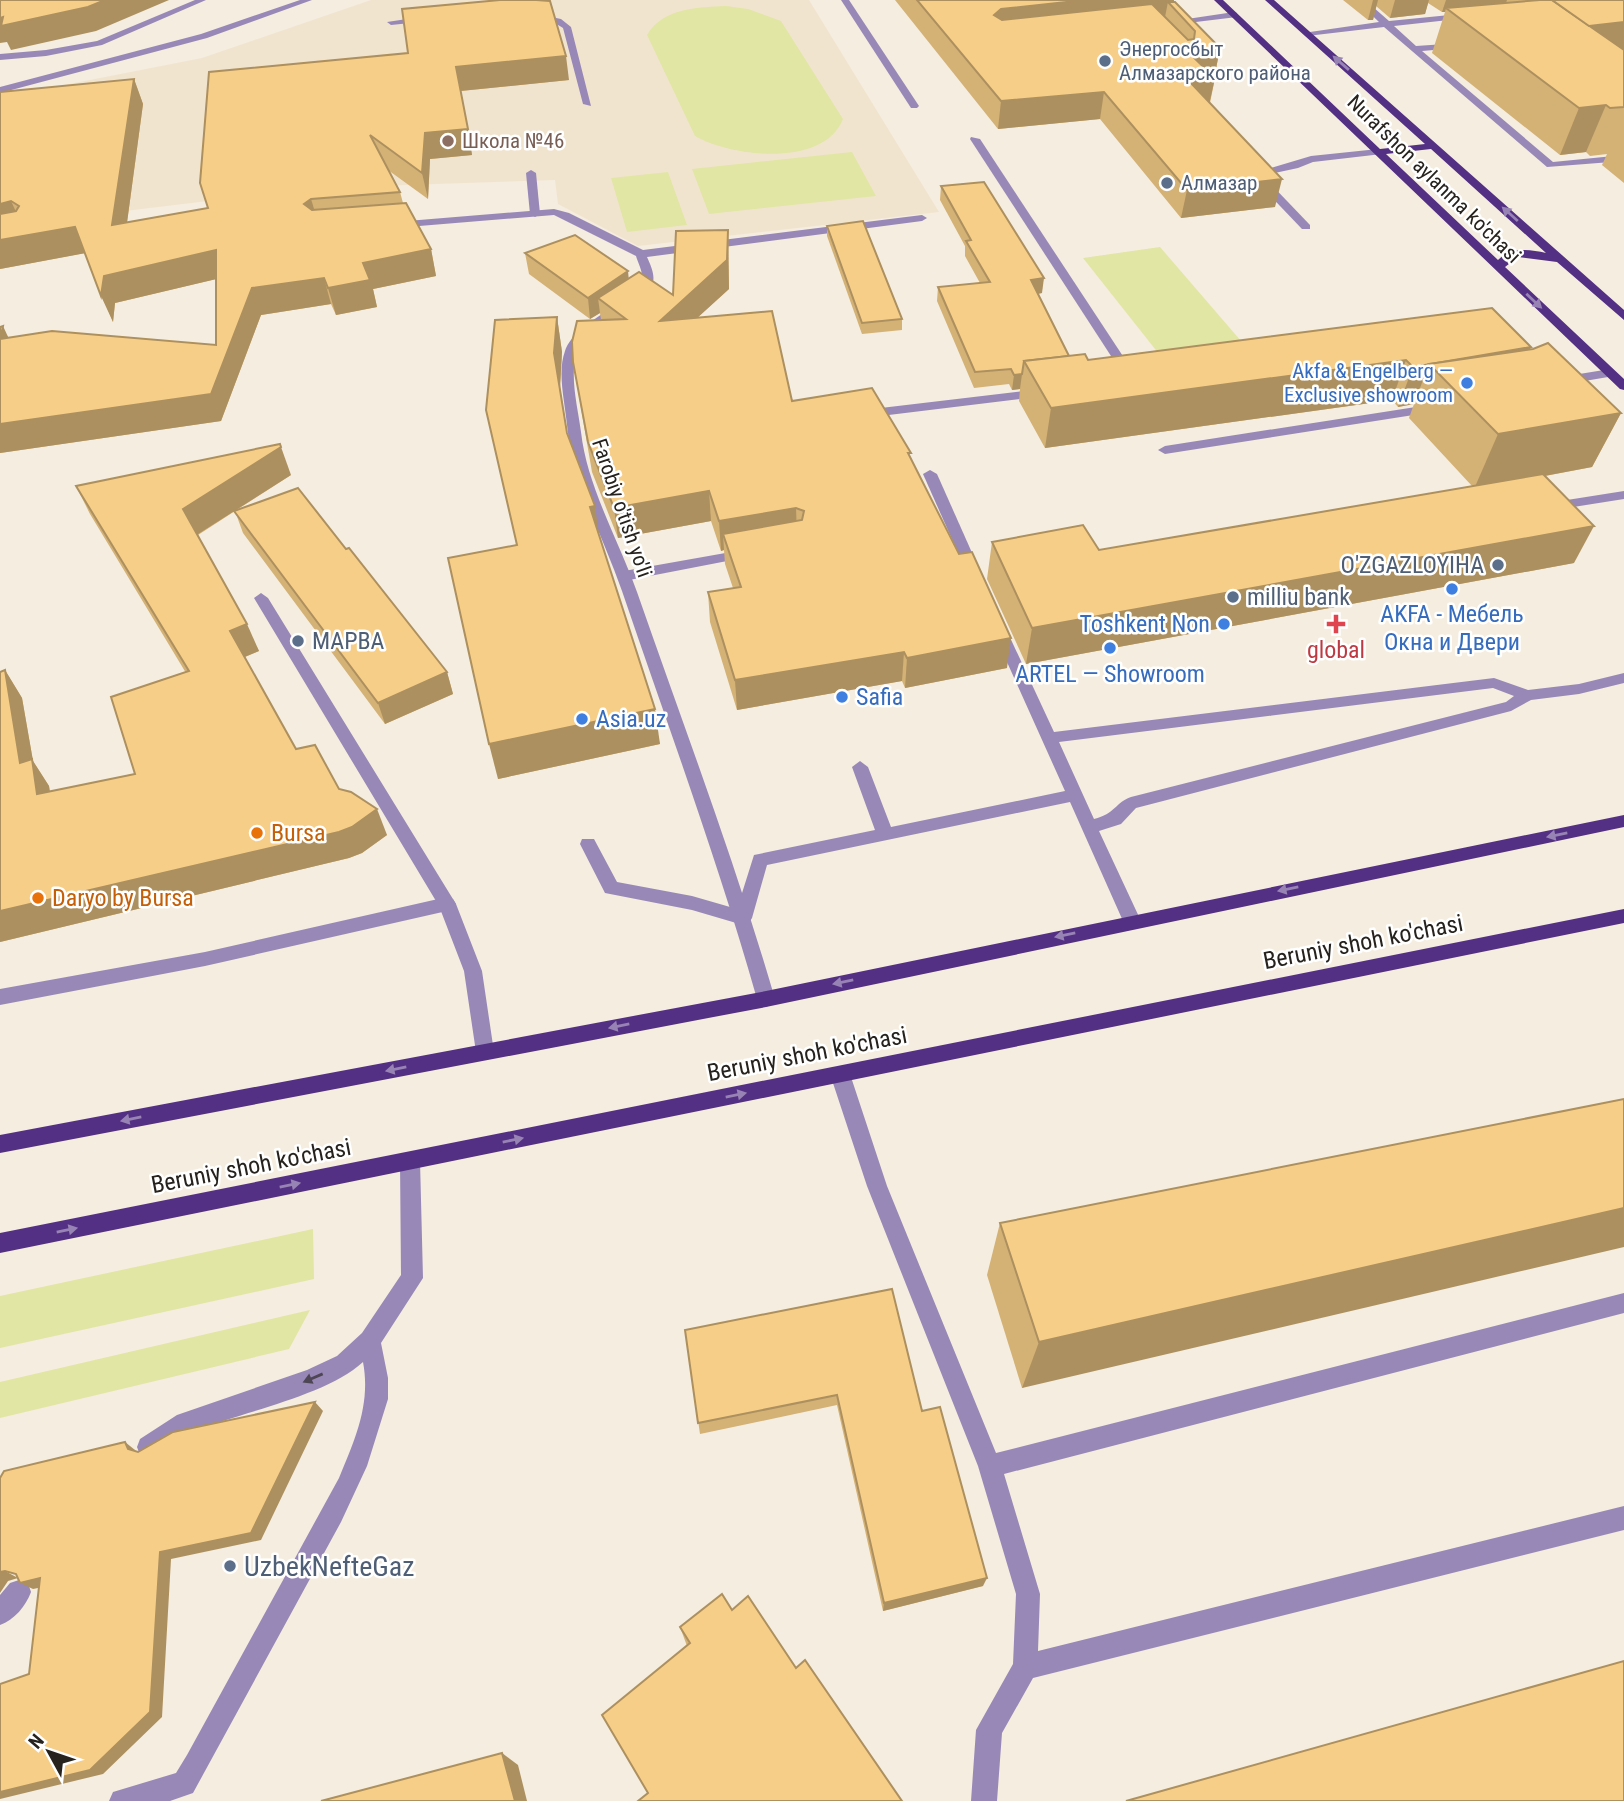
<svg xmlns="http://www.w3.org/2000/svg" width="1624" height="1801" font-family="'Roboto Condensed',sans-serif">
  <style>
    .built { fill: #f1e4cf }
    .green { fill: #e1e6a4 }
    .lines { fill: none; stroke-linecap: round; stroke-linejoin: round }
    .service { fill: #9888b7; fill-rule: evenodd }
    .minor { fill: #9888b7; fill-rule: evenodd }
    .primary { fill: #543084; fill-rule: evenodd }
    .wall { fill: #d4b175 }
    .shaded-wall { fill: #ad905f }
    .building { fill: #f7ce88; stroke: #ad905f; stroke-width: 2 }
    .oneway { fill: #9883b5 }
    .oneway2 { fill: #4e4654 }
    .service-dot { fill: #5c6f8a; stroke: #fff; stroke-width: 2.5 }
    .education-dot { fill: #8d6e63; stroke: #fff; stroke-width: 2.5 }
    .shop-dot { fill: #3f7fe0; stroke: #fff; stroke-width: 2.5 }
    .health-dot { fill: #e0444e; stroke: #fff; stroke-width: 2.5 }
    .food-dot { fill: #e8710a; stroke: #fff; stroke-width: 2.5 }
    .labels { text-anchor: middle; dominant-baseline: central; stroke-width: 5; stroke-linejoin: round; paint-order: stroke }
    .far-service-label { font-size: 21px; fill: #4e5e75; stroke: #fff; text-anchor: start }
    .far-education-label { font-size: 21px; fill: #785e54; stroke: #fff; text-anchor: start }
    .far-street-label { font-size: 21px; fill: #26231e; stroke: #fff }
    .far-shop-label { font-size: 21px; fill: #366cbe; stroke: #fff; text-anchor: end }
    .service-label { font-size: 24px; fill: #4e5e75; stroke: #fff; text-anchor: start }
    .shop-label { font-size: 24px; fill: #366cbe; stroke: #fff }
    .health-label { font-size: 24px; fill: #be3a42; stroke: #fff }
    .food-label { font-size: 24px; fill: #c56008; stroke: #fff; text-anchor: start }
    .street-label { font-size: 24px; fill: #26231e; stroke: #fff }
    .near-service-label { font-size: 28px; fill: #4e5e75; stroke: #fff; text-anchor: start }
  </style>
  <rect width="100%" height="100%" fill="#f5eddf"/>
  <path class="built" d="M371,0H809L939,212L638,246L558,204L555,180L317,188L0,226V103L49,88L202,58Z"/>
  <g class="green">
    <path d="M726,6L748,9L781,21L843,119C824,168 731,157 695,136L647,35C662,8 699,7 726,6Z"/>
    <path d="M852,152L876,196L709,214L692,169Z"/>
    <path d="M668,172L687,225L627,232L611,178Z"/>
    <path d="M1160,247L1241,341L1159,354L1083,258Z"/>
    <path d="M313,1229L314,1279L0,1348V1296Z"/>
    <path d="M310,1310L289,1349L0,1418V1382Z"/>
  </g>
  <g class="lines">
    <g class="service">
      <path d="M195,0H206L102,45L46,56L0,60V54L46,50L97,41Z"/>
      <path d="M841,0H849L919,106L917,108H911Z"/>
      <path d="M1356,0H1365L1389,21L1470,13V17L1467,18L1394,26L1416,46L1460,43V47L1457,48L1422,51L1553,162L1624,155V161L1547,167L1384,27L1307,36L1303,33L1379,22Z"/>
      <path d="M1234,12L1237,13V17L1171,25L1167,22Z"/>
      <path d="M532,13L561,19L571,27L591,106L583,104L563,28L555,23L529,18L528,16Z"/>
      <path d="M427,16L430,17V21L391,25L387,22Z"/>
      <path d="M971,137L980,139L1136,376L1134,379L1130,380L1124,376L970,139Z"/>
      <path d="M1378,149L1383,152L1382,154L1313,162L1298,168L1256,177L1251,174L1311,156Z"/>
      <path d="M531,170L536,173L540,214L535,217L530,214L526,173Z"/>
      <path d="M1257,178H1265L1310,225V229H1302L1257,182Z"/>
      <path d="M1610,369L1616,373L1614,376L1561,385L1555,381L1561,377Z"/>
      <path d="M1041,389L1047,393L1045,396L864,418L858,414L864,410Z"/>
      <path d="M1435,404L1439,405V411L1165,454L1158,450L1165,446Z"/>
      <path d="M930,470L937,474L981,573L979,576L974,578L967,573L923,474Z"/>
      <path d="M1624,491V499L1548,511L1541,507L1548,503Z"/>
      <path d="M748,549L755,553L753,556L624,581L617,576L624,571Z"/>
      <path d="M1000,626L1007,631L1054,732L1494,678L1528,690L1579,684L1624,673V683L1579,694L1531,700L1511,711L1136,808L1121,824L1099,831L1141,921L1138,926H1126L1123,921L1070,802L767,865L752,918L749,923L743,925L692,910L605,893L580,844L582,839H594L617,882L692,896L737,909L754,855L875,830L852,767L860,761L868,767L891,827L1065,791L993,631ZM1493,688L1514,696L1506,702L1131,797C1116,802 1115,814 1094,819L1059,742Z"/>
      <path d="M447,897L453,899L456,904L453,909L447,911L205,966L0,1005V989L205,952Z"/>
      <path d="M840,1066L847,1068L850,1074L887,1186L996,1453L1624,1293V1313L1004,1474L1040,1594L1038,1651L1624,1506V1530L1033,1678L1002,1733L997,1801H971L976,1730L1013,1664L1016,1594L978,1466L867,1186L830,1074L833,1068Z"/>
      <path d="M410,1152L417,1155L420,1161L423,1278L381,1343L388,1378V1399L367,1466L341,1522L193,1793L170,1801H109L113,1792L176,1773L187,1755L339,1478C355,1440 371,1404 363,1362C326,1396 242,1412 194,1431C178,1438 165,1452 148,1458L140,1455L137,1447L140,1439L177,1415L307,1370L337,1356L362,1333L401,1275L400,1161L403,1155Z"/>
      <path d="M19,1580L28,1583L31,1592C26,1606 14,1620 0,1625V1595L10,1583Z"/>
    </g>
    <g class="minor">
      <path d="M300,0H312L207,38L0,93V87L201,34Z"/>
      <path d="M554,209L569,213L643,250L922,215L927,218L922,221L647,257C650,264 655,274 653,282C648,306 587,320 577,352C569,376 578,408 581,432C587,486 618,539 637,592C684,727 735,861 775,999L773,1004L766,1007L759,1004L757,999C718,861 668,726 622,591C603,536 573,483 567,425C565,402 557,373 565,351C576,320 638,300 642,281C644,274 638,263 636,256L554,215L395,228L390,225L395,222Z"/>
      <path d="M261,593L268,598L456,904L482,971L494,1052L492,1058L485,1060L478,1058L476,1052L464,971L439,906L254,598Z"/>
    </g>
    <g class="primary">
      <path d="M1214,0H1223L1380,149L1425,144L1265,0H1274L1624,310V320L1557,262L1518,257L1505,267L1624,379V390L1620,389ZM1431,149L1546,253C1529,249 1511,247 1498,260L1386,154Z"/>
      <path d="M1624,815V827L766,1007L0,1153V1135L766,991Z"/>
      <path d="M1624,909V923L0,1253V1233Z"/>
    </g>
  </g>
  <g class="wall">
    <path d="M895,0H1174V2L1220,48L1215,74H1212L1215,78L1210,103L1275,207L1181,218L1100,119L998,129Z"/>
    <path d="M1343,0H1624V183L1602,165L1607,154L1590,156L1586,152L1560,155L1432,53L1445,12H1442L1428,3L1425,14L1390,18L1376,6L1373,20H1368Z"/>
    <path d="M209,72L569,80L461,91L472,155L430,159L428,199L388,170L400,192L403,203L431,249L436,276L373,289L377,307L336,315L331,304L261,315L221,421L0,453V327L9,338L216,345V279L115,303L113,322L85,253L0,269V92L134,79L143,104L127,223L208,209Z"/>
    <path d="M941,186L1042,293L1038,294L1069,356L1088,360L1530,349L1621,413L1592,467L1545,476L1574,563L1026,664L987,579L992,542L1099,550L1472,486L1409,418L1414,404L1398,407L1392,400L1045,448L1019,401L1020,389L1012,390L1009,384L974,388L937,301L938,287L980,283L965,256V246L940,200Z"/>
    <path d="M827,226L902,319V330L862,334L827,236Z"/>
    <path d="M728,230L729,289L698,317L792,401L910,459L1007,668L905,688L902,681L737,710L710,622L708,592L733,588L725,564L724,550L721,551L711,521L618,538L592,472L573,362L601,320L600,313L590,319L529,274L525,253L628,279L673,295Z"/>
    <path d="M557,317L562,352L560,387L567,433L599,536L660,744L498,779L517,545L486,410Z"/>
    <path d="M291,475L235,511L346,549L447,672L453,694L385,724L243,533L235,511L198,535L259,651L245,657L296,749L339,789L387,835L362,853L349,858L0,942L5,670L22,698L33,761L49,786L50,792L135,774L186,673L90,514L76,486Z"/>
    <path d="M1624,1099L1022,1388L987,1275L1000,1223Z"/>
    <path d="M685,1330L922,1411L983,1586L883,1611L837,1405L700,1434Z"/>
    <path d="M732,1610L796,1668L648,1793L687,1646L680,1627Z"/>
  </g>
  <g class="shaded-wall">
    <path d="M105,0H169L96,31L11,50L7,42L0,43V18Z"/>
    <path d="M1085,0H1174L1173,7L1168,2L1165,17L999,34L994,15L1001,9Z"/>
    <path d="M1373,0H1378L1373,20H1368Z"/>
    <path d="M1395,0H1429L1425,14L1390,18Z"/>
    <path d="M1446,0H1507L1505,6L1446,8L1445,12H1442Z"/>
    <path d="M1624,22V51L1587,26Z"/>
    <path d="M1220,48L1215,74L1182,78L1187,51Z"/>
    <path d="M566,56L569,80L460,91L456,67Z"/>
    <path d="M1215,78L1209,105L1189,81Z"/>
    <path d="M134,79L143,104L123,252L112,225Z"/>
    <path d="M1104,92L1100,119L998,129L1001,101Z"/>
    <path d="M1606,105L1586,152L1560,155L1579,108Z"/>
    <path d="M468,129L472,155L430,159L428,199L422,173L425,133Z"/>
    <path d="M1282,179L1275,207L1181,218L1187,190Z"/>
    <path d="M311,199L319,225L304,204Z"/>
    <path d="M11,201L23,227L0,233V204Z"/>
    <path d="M75,227L86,253L0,269V240Z"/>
    <path d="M728,230L729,289L662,350L660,321Z"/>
    <path d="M431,249L436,276L373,289L377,307L336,315L328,288L363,263Z"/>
    <path d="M216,250L225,277L115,303L113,322L101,296L104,276Z"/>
    <path d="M628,271L630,292L598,298L600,313L590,319L588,298Z"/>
    <path d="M324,278L331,304L261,315L221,421L0,453V424L211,394L252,288Z"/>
    <path d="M1044,278L1042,293L1029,295L1031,280Z"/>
    <path d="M557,317L562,352L560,388L554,353Z"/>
    <path d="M3,326L16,354L0,340Z"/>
    <path d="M1531,347L1514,387L1429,364Z"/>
    <path d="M1406,360L1392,400L1045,448L1051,408Z"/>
    <path d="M1429,364L1414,404L1398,407L1413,367Z"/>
    <path d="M1022,374L1020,389L1012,390L1014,375Z"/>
    <path d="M1621,413L1592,467L1474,489L1498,434Z"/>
    <path d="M281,447L291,475L195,536L183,509Z"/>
    <path d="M709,491L711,521L618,538L614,508Z"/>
    <path d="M595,506L600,542L590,507Z"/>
    <path d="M796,508L797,537L723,534L724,550L721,551L719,521Z"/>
    <path d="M1594,526L1574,563L1026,664L1032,628Z"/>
    <path d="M247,624L259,651L242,658L230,631Z"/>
    <path d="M1011,638L1007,668L905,688L907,658Z"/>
    <path d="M904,652L902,681L737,710L735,680Z"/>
    <path d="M5,670L22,698L33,761L49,786L54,821L37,794L20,763Z"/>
    <path d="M447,672L453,694L385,724L378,703Z"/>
    <path d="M655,709L660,744L498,779L489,744Z"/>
    <path d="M377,809L387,835L362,853L349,858L0,942V911Z"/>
    <path d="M1624,1208V1247L1022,1388L1039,1342Z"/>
    <path d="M315,1402L323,1411L261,1540L171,1559L162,1717L103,1774L0,1799V1792L160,1552Z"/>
    <path d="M125,1442L135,1450L139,1457L128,1449Z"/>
    <path d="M5,1571L18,1578L8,1581L0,1593V1572Z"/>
    <path d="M40,1578L53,1585L33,1589L20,1583Z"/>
    <path d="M987,1578L983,1586L883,1611L884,1603Z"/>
    <path d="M502,1753L518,1765L527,1801H515Z"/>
  </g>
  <g class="building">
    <path d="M0,0H105L88,7L1,26L3,17L0,18Z"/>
    <path d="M500,0H536L550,1L566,56L456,67L468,129L425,133L422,173L370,135L400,192L311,199L304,204L312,210L406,203L431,249L363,263L370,280L328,288L324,278L252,288L211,394L0,424V339L52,331L216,345V250L104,276L101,296L75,227L0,240V214L16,211L19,206L11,201L0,204V92L134,79L112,225L208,208L200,183L209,72L408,53L402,9Z"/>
    <path d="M917,0H1085L1001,9L994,15L1002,20L1152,4L1188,40L1194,39L1195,31L1168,2H1175L1220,48L1187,51L1215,78L1189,81L1282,179L1187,190L1104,92L1001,101Z"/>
    <path d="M1540,0H1552L1624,50V107L1610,108L1606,105L1579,108L1446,8Z"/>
    <path d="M1552,0H1624V22L1589,26Z"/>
    <path d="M984,182L1044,278L1031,280L1069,356L1024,361L1022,374L1014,375L1011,369L975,372L938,287L990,282L966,241L971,240L941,186Z"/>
    <path d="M863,221L902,319L862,323L827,226Z"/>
    <path d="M728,230L727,260L660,321L772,311L792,401L872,388L911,453H908L959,554L972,552L1011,638L907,658L904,652L735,680L708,592L741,587L723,534L802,520L804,511L796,508L719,521L709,491L614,508L588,442L573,362L572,342L577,321L626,319L598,298L639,272L673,295L676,231Z"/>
    <path d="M575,235L628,271L588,298L525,253Z"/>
    <path d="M1492,308L1531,347L1413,367L1406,360L1051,408L1024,361L1085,354L1088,360Z"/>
    <path d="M557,317L554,353L567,433L595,506L590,507L655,709L489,744L448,558L517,545L486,410L495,320Z"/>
    <path d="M3,326L0,339V327Z"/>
    <path d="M1548,343L1621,413L1498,434L1429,364L1533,349Z"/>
    <path d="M280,444L281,447L183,509L247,624L230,631L296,749L315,745L339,789L351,792L377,809L352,827L339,832L0,911V672L5,670L20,763L32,759L37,794L135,774L111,697L189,671L76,486Z"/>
    <path d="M1543,474L1594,526L1032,628L992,542L1083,525L1099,550Z"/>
    <path d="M298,488L346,549L349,548L447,672L378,703L234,511Z"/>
    <path d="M1624,1099V1208L1039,1342L1000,1223Z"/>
    <path d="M892,1289L922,1411L940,1407L987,1578L884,1603L837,1395L698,1423L685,1330Z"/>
    <path d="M315,1402L251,1533L160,1552L150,1712L90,1770L0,1792V1684L29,1674L40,1578L20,1583L16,1574L5,1571L0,1572V1478L4,1471L125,1442L128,1449L138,1452L173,1432Z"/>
    <path d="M722,1594L732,1610L748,1596L796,1668L805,1660L902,1801H638L648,1793L602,1715L690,1643L680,1627Z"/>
    <path d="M1624,1661V1801H1126Z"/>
    <path d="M502,1753L515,1801H321Z"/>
  </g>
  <defs><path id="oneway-solid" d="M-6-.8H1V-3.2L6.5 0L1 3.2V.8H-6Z" transform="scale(1.75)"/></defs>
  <g class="oneway">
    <use href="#oneway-solid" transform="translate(1341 63) rotate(-139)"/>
    <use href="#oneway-solid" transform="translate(1510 214) rotate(-138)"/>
    <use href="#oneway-solid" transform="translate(1534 301) rotate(43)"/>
    <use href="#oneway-solid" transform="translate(1557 835) rotate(169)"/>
    <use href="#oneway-solid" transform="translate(1288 889) rotate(169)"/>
    <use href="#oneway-solid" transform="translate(1065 935) rotate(168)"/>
    <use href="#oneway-solid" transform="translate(843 982) rotate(168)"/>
    <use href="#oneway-solid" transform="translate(619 1026) rotate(169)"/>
    <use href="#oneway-solid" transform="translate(396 1069) rotate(169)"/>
    <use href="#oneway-solid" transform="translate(736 1095) rotate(-11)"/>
    <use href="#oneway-solid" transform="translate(131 1119) rotate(169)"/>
    <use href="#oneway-solid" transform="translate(513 1140) rotate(-11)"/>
    <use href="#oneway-solid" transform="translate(290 1185) rotate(-11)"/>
    <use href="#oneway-solid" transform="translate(67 1230) rotate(-11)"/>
  </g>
  <use class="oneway2" href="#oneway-solid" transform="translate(313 1378) rotate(157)"/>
  <g class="service-dot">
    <circle cx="1105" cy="61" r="7"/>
    <circle cx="1167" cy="183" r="7"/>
    <circle cx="1498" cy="565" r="7"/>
    <circle cx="1233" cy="597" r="7"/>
    <circle cx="298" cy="641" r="7"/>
    <circle cx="230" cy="1566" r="7"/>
  </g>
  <circle class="education-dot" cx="448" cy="141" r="7"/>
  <g class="shop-dot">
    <circle cx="1467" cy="383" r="7"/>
    <circle cx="1452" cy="589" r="7"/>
    <circle cx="1224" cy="624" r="7"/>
    <circle cx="1110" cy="648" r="7"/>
    <circle cx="842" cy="697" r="7"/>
    <circle cx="582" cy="719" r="7"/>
  </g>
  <path class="health-dot" d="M1332.5 613.5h7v7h7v7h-7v7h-7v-7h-7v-7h7z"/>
  <g class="food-dot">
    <circle cx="257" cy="833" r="7"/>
    <circle cx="38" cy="898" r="7"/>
  </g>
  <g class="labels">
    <g class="far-service-label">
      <text x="1119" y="49">Энергосбыт<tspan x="1119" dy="24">Алмазарского района</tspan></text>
      <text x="1181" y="183">Алмазар</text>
    </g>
    <g class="far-education-label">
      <text x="462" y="141">Школа №46</text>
    </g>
    <g class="far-street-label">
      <text transform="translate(1434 179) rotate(44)">Nurafshon aylanma ko'chasi</text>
      <text transform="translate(622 508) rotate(71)">Farobiy o'tish yo'li</text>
    </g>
    <g class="far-shop-label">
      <text x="1453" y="371">Akfa &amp; Engelberg —<tspan x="1453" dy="24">Exclusive showroom</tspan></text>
    </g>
    <g class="service-label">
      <text x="1484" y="565" text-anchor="end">O'ZGAZLOYIHA</text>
      <text x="1247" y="597">milliu bank</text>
      <text x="312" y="641">МАРВА</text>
    </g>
    <g class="shop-label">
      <text x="1452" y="614">AKFA - Мебель<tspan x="1452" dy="28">Окна и Двери</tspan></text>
      <text x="1210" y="624" text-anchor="end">Toshkent Non</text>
      <text x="1110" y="674">ARTEL — Showroom</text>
      <text x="856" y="697" text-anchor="start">Safia</text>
      <text x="596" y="719" text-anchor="start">Asia.uz</text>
    </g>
    <g class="health-label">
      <text x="1336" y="650">global</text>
    </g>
    <g class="food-label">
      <text x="271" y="833">Bursa</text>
      <text x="52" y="898">Daryo by Bursa</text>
    </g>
    <g class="street-label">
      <text transform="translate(1363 942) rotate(-11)">Beruniy shoh ko'chasi</text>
      <text transform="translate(807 1054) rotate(-11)">Beruniy shoh ko'chasi</text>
      <text transform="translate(251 1166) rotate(-11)">Beruniy shoh ko'chasi</text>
    </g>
    <g class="near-service-label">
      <text x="244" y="1566">UzbekNefteGaz</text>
    </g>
  </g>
  <g transform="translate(49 1752) rotate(310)" stroke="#ffffff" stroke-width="5" paint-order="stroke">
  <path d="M0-5L12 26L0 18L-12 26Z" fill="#26231e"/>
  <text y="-10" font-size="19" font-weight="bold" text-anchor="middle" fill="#26231e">N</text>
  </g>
</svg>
